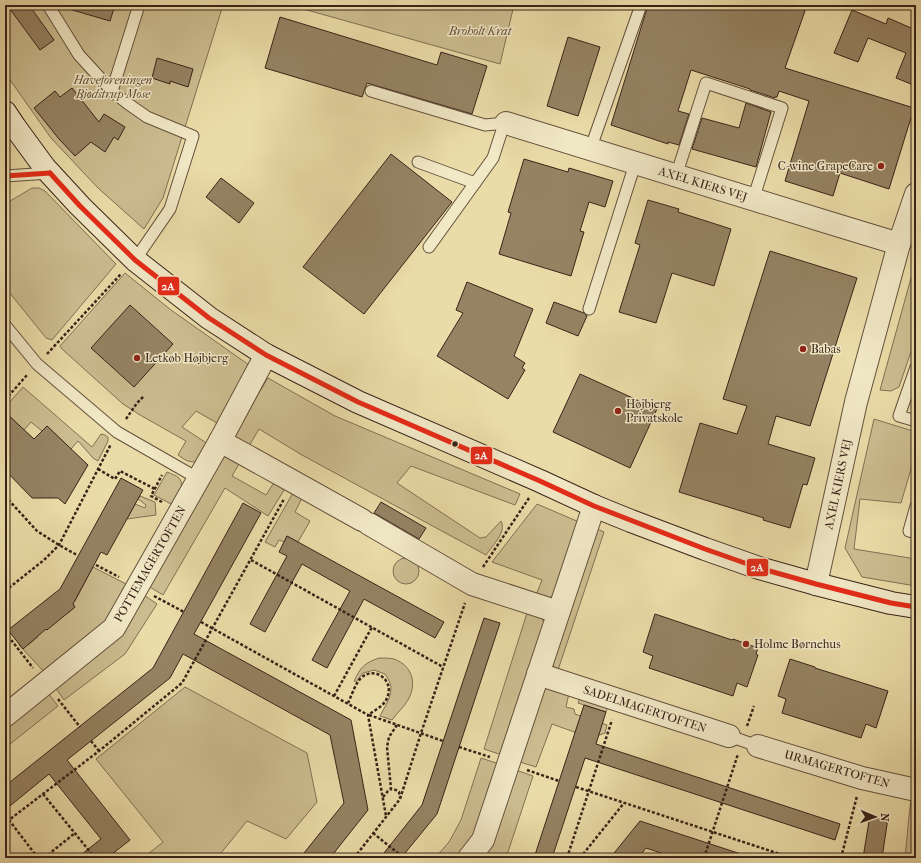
<svg xmlns="http://www.w3.org/2000/svg" width="921" height="863" font-family="'IM FELL French Canon',serif">
  <style>
    .green { fill: #ccbd90; stroke: #827054 }
    .building { fill: #958363; stroke: #392319 }
    .lines { fill: none; stroke-linecap: round; stroke-linejoin: round }
    .lane-casing { stroke: #65513d; stroke-width: 13 }
    .street-casing { stroke: #65513d; stroke-width: 24 }
    .secondary-casing { stroke: #392319; stroke-width: 24 }
    .path { stroke: #392319; stroke-width: 2.5; stroke-dasharray: 3 2; stroke-linecap: butt }
    .lane { stroke: #f1e8c6; stroke-width: 11 }
    .street { stroke: #f1e8c6; stroke-width: 22 }
    .secondary { stroke: #f1e8c6; stroke-width: 22 }
    .bus-1-casing { stroke: #f1e8c6; stroke-width: 8 }
    .bus-1 { stroke: #e52b18; stroke-width: 5 }
    .poi-dot { fill: #8f2418; stroke: #f1e8c6; stroke-width: 1.5 }
    .bus-dot { fill: #392319; stroke: #f1e8c6; stroke-width: 1.5 }
    .labels { text-anchor: middle; dominant-baseline: central; stroke-width: 3; stroke-linejoin: round; paint-order: stroke }
    .park-label { font-size: 12px; font-style: italic; fill: #5e4a37; stroke: #f1e8c6 }
    .poi-label { font-size: 12px; fill: #392319; stroke: #f1e8c6; text-anchor: start }
    .street-label { font-size: 12px; fill: #392319; stroke: #f1e8c6 }
    .line-badge { stroke: #f1e8c6; stroke-width: 1.5 }
    .badge-label { font-size: 11px; text-anchor: middle; font-weight: bold; fill: #fff }
  </style>
  <rect width="100%" height="100%" fill="#eadca8"/>
  <filter id="stains"><feTurbulence type="fractalNoise" baseFrequency=".005" numOctaves="4"/><feColorMatrix values="0 0 0 0 .2 0 0 0 0 .09 0 0 0 0 .02 0 0 0 .5 -.17"/></filter>
  <radialGradient id="worn" r=".72"><stop offset=".6" stop-color="#630" stop-opacity="0"/><stop offset="1" stop-color="#630" stop-opacity=".3"/></radialGradient>
  <g class="green">
    <path d="M5,5H223L163,198L144,229L98,188L51,138L8,77L5,72Z"/>
    <path d="M289,5H514L500,64Z"/>
    <path d="M32,188H39L45,191L116,264L52,340L46,338L5,287V204Z"/>
    <path d="M916,260V337L899,387L891,391L880,390Z"/>
    <path d="M125,273L171,310L249,365L217,423L196,411L182,427L208,444L195,462C187,462 184,459 178,455L186,441L140,415L123,404L62,349L60,346Z"/>
    <path d="M268,378L335,416L520,494L515,505L411,466L397,483L480,538L486,537L501,521C507,532 492,546 486,555L302,455L259,429L249,446L232,436Z"/>
    <path d="M23,387L92,447L101,434L105,435L108,437V441L98,461L93,458L78,441L71,449L47,426L42,431L31,422L24,430L6,413L5,414V407Z"/>
    <path d="M874,419L916,432V452L901,503L860,499L854,549L916,559V586L862,577L845,548Z"/>
    <path d="M223,454L240,462L232,476L266,495L275,481L286,487L268,516L225,488L163,595L148,586Z"/>
    <path d="M167,472C171,474 176,475 179,478C186,487 177,497 173,505L154,495Z"/>
    <path d="M294,491L303,496L295,512L310,521L298,542L287,536L284,542L279,540L275,547L265,542Z"/>
    <path d="M140,496L155,502L156,515L127,519L135,504L145,508L146,505L138,499Z"/>
    <path d="M537,504L579,522L554,595L547,599L536,595L542,580L492,562Z"/>
    <path d="M597,529L604,532L558,670L555,669L552,662Z"/>
    <circle cx="406" cy="571" r="13"/>
    <path d="M93,567L128,585L106,622L46,674L19,645L23,640L28,645L38,637L33,632L62,610L67,614L75,607L72,603L75,601Z"/>
    <path d="M144,595L157,604L125,654L64,700L55,687Z"/>
    <path d="M527,613C536,615 541,615 545,624L502,755L484,749Z"/>
    <path d="M379,658C384,658 390,658 394,659C413,666 417,684 408,700C404,707 397,713 392,720L380,716C385,706 394,694 390,683C389,680 387,677 385,674L374,670L363,673L356,682L354,681C361,667 364,663 379,658Z"/>
    <path d="M185,687L307,753L317,802L286,839L247,821L217,858H143L163,842L96,759Z"/>
    <path d="M547,688L569,693L566,707L574,709L575,714L607,725L605,733L591,738L552,724L536,767L520,762L543,690Z"/>
    <path d="M48,693L58,706L5,748V727Z"/>
    <path d="M580,698L608,706L606,712L578,703Z"/>
    <path d="M481,758L499,764L476,832L459,858H435L449,842L461,820Z"/>
    <path d="M516,770L533,776L506,858H481Z"/>
    <path d="M911,799L916,800V858H905L909,816Z"/>
  </g>
  <g class="building">
    <path d="M7,5H29L54,40L40,50Z"/>
    <path d="M70,5H115L110,21L69,9Z"/>
    <path d="M648,5H807L785,68L914,108L889,189L840,173L833,196L785,181L809,101L779,91L777,97H775V98L750,90V89L691,70L678,111L689,114L679,145L668,142V144L611,125Z"/>
    <path d="M852,10L886,24L888,18L916,30V86L896,78L906,53L868,38L858,62L834,53Z"/>
    <path d="M280,17L437,65L441,52L487,66L472,114L367,83L362,97L265,68Z"/>
    <path d="M568,37L600,47L578,116L547,106Z"/>
    <path d="M157,58L193,69L188,87L170,81V84L152,78Z"/>
    <path d="M72,88L99,122L104,114L125,127L118,140L114,137L105,152L91,142L75,156L59,139L34,108L55,91L60,97Z"/>
    <path d="M746,103L771,112L756,167L692,149L702,118L739,128Z"/>
    <path d="M391,154L452,202L364,314L303,267Z"/>
    <path d="M524,159L568,172L569,168L613,181L605,207L589,202L580,231L584,232L571,276L499,254L511,213L508,212Z"/>
    <path d="M221,178L254,203L239,223L206,197Z"/>
    <path d="M648,200L679,209L678,212L731,229L714,286L672,273L656,323L619,312L640,245L635,243Z"/>
    <path d="M770,251L857,278L810,426L776,416L768,444L815,458L807,485L803,484L790,528L763,520L764,518L679,492L700,423L737,434L747,406L723,399Z"/>
    <path d="M467,282L533,309L514,356L525,363L522,368L525,370L508,399L437,356L463,313L456,310Z"/>
    <path d="M554,302L584,313L587,316L578,336L546,323Z"/>
    <path d="M130,305L173,344L134,387L91,348Z"/>
    <path d="M580,374L657,409L630,468L553,432Z"/>
    <path d="M5,412L34,439L47,426L88,465L65,504L58,498H32L5,470Z"/>
    <path d="M121,478L143,490L107,555L101,552L73,604L75,607L47,630L46,629L23,649L8,630L60,589Z"/>
    <path d="M381,502L426,528L419,539L374,513Z"/>
    <path d="M243,503L261,513L194,634L351,720L368,810L330,858H300L344,803L330,735L183,654L170,678L67,760L130,840L107,858H77L101,839L49,774L5,810V786L153,668Z"/>
    <path d="M287,536L444,622L435,638L364,599L327,668L312,660L350,591L302,564L265,632L250,624L287,556L279,552Z"/>
    <path d="M655,614L732,640L733,639L758,648L756,654L758,655L747,687L737,683L733,696L649,668L653,656L643,652Z"/>
    <path d="M484,618L500,623L437,814L401,858H380L422,805Z"/>
    <path d="M790,659L815,667V668L888,691L876,728L866,724L861,738L782,713L786,699L778,696Z"/>
    <path d="M584,705L606,712L596,744L840,824L835,840L585,758L552,858H534Z"/>
    <path d="M870,815L888,818L882,858H863Z"/>
    <path d="M640,821L744,855L743,858H676L646,848L638,858H610Z"/>
  </g>
  <g class="lines">
    <g class="lane-casing">
      <g id="lane">
        <path d="M48,5L79,55L112,91L127,103L147,117L193,136L170,209L135,260"/>
        <path d="M112,91L139,5"/>
        <path d="M371,91L485,125L506,123"/>
        <path d="M590,150L641,5"/>
        <path d="M418,162L475,183"/>
        <path d="M5,176L50,173"/>
        <path d="M676,176L706,83L782,108L753,200"/>
        <path d="M429,247L493,158L504,124"/>
        <path d="M589,309L635,164"/>
        <path d="M5,325L37,364L117,432L199,479"/>
        <path d="M916,367L899,416L916,421"/>
        <path d="M916,506L909,531L916,533"/>
        <path d="M729,736L758,746"/>
      </g>
    </g>
    <g class="street-casing">
      <g id="street">
        <path d="M506,123L830,223L899,244"/>
        <path d="M220,441L294,482L362,520"/>
        <path d="M369,524L472,584L558,612"/>
        <path d="M816,584L856,402L899,244L916,194"/>
        <path d="M538,674L729,736"/>
        <path d="M5,716L114,628L220,441L266,355"/>
        <path d="M758,746L862,778L916,790"/>
        <path d="M469,858L483,840L594,506"/>
      </g>
    </g>
    <g class="secondary-casing">
      <path id="secondary" d="M5,112L15,127L45,168L80,206L135,260L209,318L266,355L358,402L540,481L594,506L631,521L705,549L759,568L816,584L891,603L916,607"/>
    </g>
    <g class="path">
      <path d="M47,354L121,274"/>
      <path d="M5,385L11,393"/>
      <path d="M5,400L27,375"/>
      <path d="M126,419L137,403L144,396"/>
      <path d="M98,469L115,479L120,471L155,489"/>
      <path d="M5,496L37,531L59,545L77,555"/>
      <path d="M162,502L151,496L162,475"/>
      <path d="M251,560L443,667"/>
      <path d="M96,565L119,577"/>
      <path d="M483,567L529,498"/>
      <path d="M5,591L44,560L59,545L111,444"/>
      <path d="M154,596L184,612"/>
      <path d="M201,622L368,715L386,816"/>
      <path d="M5,632L33,668"/>
      <path d="M334,696L372,627"/>
      <path d="M58,699L80,727"/>
      <path d="M348,703C351,697 356,682 361,678C375,665 395,681 387,698C384,706 375,710 368,715"/>
      <path d="M369,715L443,741"/>
      <path d="M397,725L389,737L387,747L391,789L396,790L399,792L400,798"/>
      <path d="M747,726L754,706"/>
      <path d="M91,741L99,751"/>
      <path d="M459,747L490,757"/>
      <path d="M527,770L559,781"/>
      <path d="M576,787L792,858"/>
      <path d="M43,794L95,858"/>
      <path d="M383,797L388,791L391,789"/>
      <path d="M373,833L404,858"/>
      <path d="M38,858L9,820L99,751L182,683L284,499"/>
      <path d="M44,858L75,833"/>
      <path d="M354,858L400,799L421,733L465,603"/>
      <path d="M567,858L612,720"/>
      <path d="M580,858L624,803"/>
      <path d="M704,858L738,754"/>
      <path d="M841,858L857,796"/>
    </g>
    <use href="#lane" class="lane"/>
    <use href="#street" class="street"/>
    <use href="#secondary" class="secondary"/>
    <g class="bus-1-casing">
      <g id="bus-1">
        <path d="M50,173L80,206L135,260L209,318L266,355L358,402L540,481L594,506L705,549L759,568L816,584L891,603L916,607"/>
        <path d="M5,176L50,173"/>
      </g>
    </g>
    <use href="#bus-1" class="bus-1"/>
  </g>
  <g class="poi-dot">
    <circle cx="881" cy="166" r="4"/>
    <circle cx="803" cy="349" r="4"/>
    <circle cx="137" cy="358" r="4"/>
    <circle cx="618" cy="411" r="4"/>
    <circle cx="746" cy="644" r="4"/>
  </g>
  <circle class="bus-dot" cx="455" cy="444" r="3.5"/>
  <g class="labels">
    <g class="park-label">
      <text x="480" y="31">Broholt Krat</text>
      <text x="113" y="80">Haveforeningen<tspan x="113" dy="14">Bjødstrup Mose</tspan></text>
    </g>
    <g class="poi-label">
      <text x="873" y="166" text-anchor="end">C-wine GrapeCare</text>
      <text x="811" y="349">Babas</text>
      <text x="145" y="358">Letkøb Højbjerg</text>
      <text x="626" y="404">Højbjerg<tspan x="626" dy="14">Privatskole</tspan></text>
      <text x="754" y="644">Holme Børnehus</text>
    </g>
    <g class="street-label">
      <text transform="translate(703 184) rotate(17)">AXEL KIERS VEJ</text>
      <text transform="translate(838 484) rotate(-78)">AXEL KIERS VEJ</text>
      <text transform="translate(150 564) rotate(-60)">POTTEMAGERTOFTEN</text>
      <text transform="translate(645 709) rotate(18)">SADELMAGERTOFTEN</text>
      <text transform="translate(837 769) rotate(16)">URMAGERTOFTEN</text>
    </g>
  </g>
  <g class="line-badge">
    <rect x="157" y="276" width="23" height="20" rx="4" fill="#e52b18"/>
    <rect x="470" y="446" width="23" height="19" rx="4" fill="#e52b18"/>
    <rect x="746" y="558" width="23" height="19" rx="4" fill="#e52b18"/>
  </g>
  <g class="badge-label">
    <text x="168" y="290">2A</text>
    <text x="481" y="459">2A</text>
    <text x="757" y="571">2A</text>
  </g>
  <rect width="921" height="863" fill="none" stroke="#eadca8" stroke-width="20"/>
  <rect x="6" y="6" width="909" height="851" fill="none" stroke="#392319" stroke-width="2"/>
  <rect x="10" y="10" width="901" height="843" fill="none" stroke="#392319"/>
  <g transform="translate(875 817) rotate(92)" stroke="#f1e8c6" stroke-width="3" paint-order="stroke">
  <path d="M0-3L7 15L0 10L-7 15Z" fill="#392319"/>
  <text y="-6" font-size="11" font-weight="bold" text-anchor="middle" fill="#392319">N</text>
  </g>
  <rect width="100%" height="100%" filter="url(#stains)"/>
  <rect width="100%" height="100%" fill="url(#worn)"/>
</svg>
